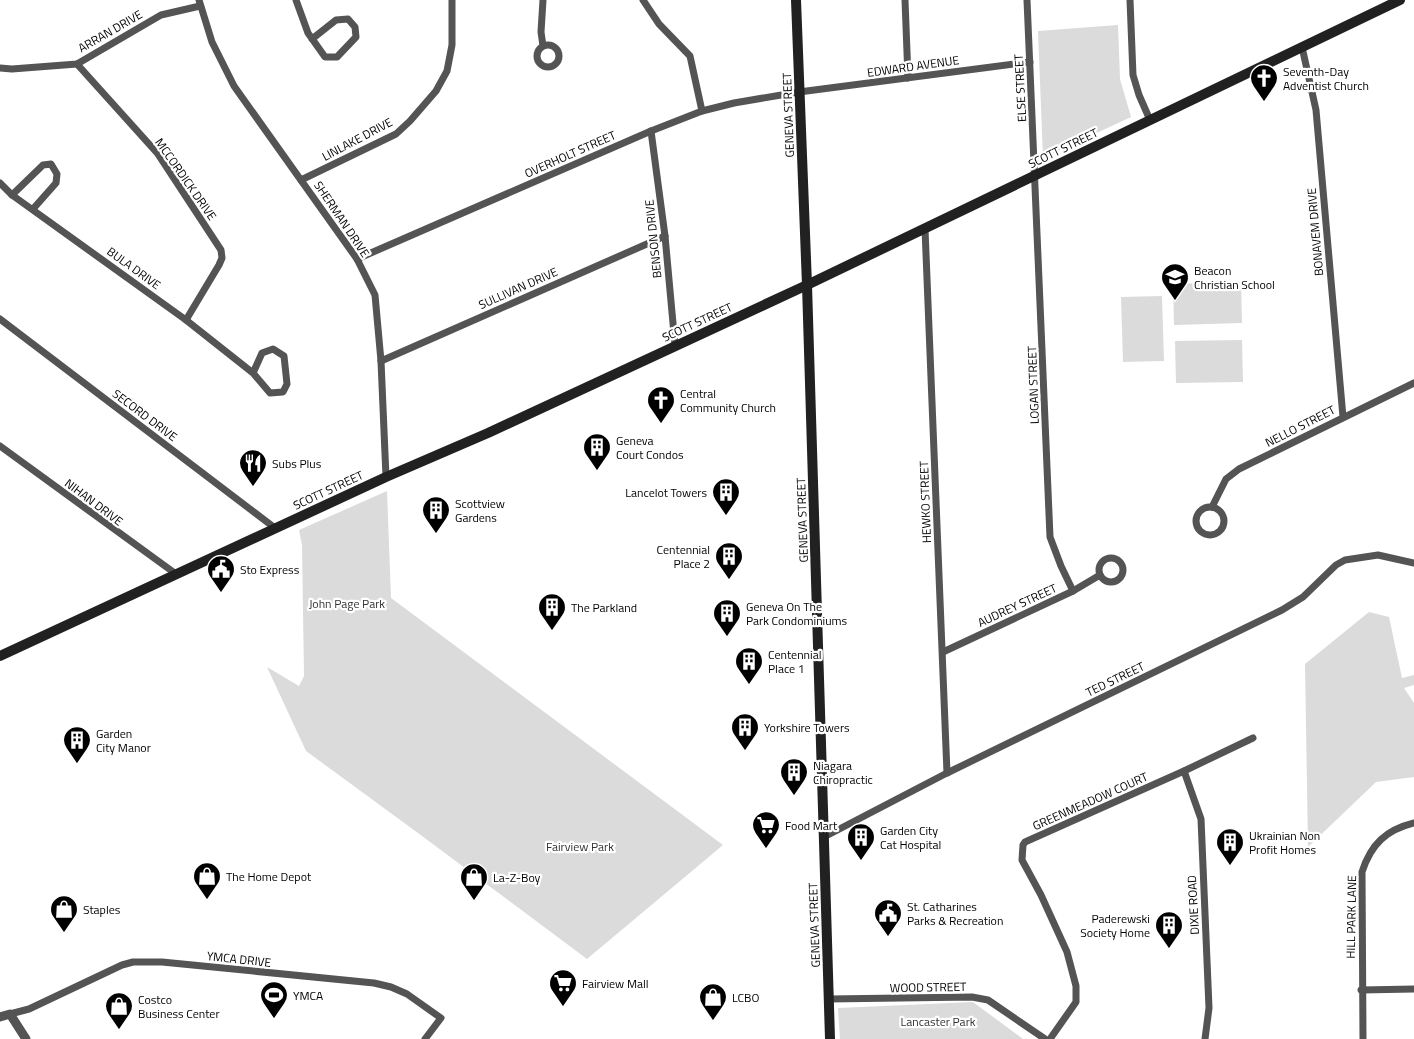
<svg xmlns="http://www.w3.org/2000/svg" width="1414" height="1039" font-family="'Titillium Web',sans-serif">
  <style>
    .green { fill: #dbdbdb }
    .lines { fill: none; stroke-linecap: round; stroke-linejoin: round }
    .minor { stroke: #545454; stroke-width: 7 }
    .tertiary { stroke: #545454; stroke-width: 9 }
    .secondary { stroke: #212121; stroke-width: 10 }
    .labels { text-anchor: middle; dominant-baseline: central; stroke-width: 4.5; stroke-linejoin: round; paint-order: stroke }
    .street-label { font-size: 12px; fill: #000; stroke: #fff }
    .poi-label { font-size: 12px; fill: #000; stroke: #fff; text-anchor: start }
    .park-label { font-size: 12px; fill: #323232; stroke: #fff }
  </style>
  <rect width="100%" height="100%" fill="#fff"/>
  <g class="green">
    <path d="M1118,25L1120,79L1131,117L1043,158L1038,31Z"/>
    <path d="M1241,282L1242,323L1174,325L1173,284Z"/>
    <path d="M1162,296L1164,361L1123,362L1121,297Z"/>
    <path d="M1242,340L1243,382L1176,383L1175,341Z"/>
    <path d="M387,491L391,598L723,845L587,959L418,833L306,751L267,667L299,686L304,676L302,545L299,530Z"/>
    <path d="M1369,612L1389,617L1402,678L1414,675V685L1404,688L1414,703V777L1376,782L1308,847L1305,664Z"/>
    <path d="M973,1002L1023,1039H840L838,1008Z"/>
  </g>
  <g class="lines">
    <g class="minor">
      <path d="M199,0L212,42L234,86L357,259L375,295L381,361L386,477"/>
      <path d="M296,0L308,33L325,57H337L356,37L355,27L348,19L336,20L312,39"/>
      <path d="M543,0L541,32L543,46"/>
      <path d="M643,0L659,24L690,56L702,111"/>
      <path d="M905,0L908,78"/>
      <path d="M1027,0L1050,537L1061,566L1073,591"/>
      <path d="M1130,0L1133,75L1139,95L1150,120"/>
      <circle cx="548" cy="56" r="11"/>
      <path d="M1302,47L1316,110L1343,417"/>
      <path d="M77,64L158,154L221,250L222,258L219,265L186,320"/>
      <path d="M0,68L12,69L77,64L161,15L200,6"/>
      <path d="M651,131L665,236L675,345"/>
      <path d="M301,180L396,134L410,121L436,91L447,71L452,45V0"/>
      <path d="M0,183L12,195L186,320L253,373L270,393L283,392L287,384L284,356L273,349L262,353L253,373"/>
      <path d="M12,195L43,165L51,164L57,174L56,183L33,209"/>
      <path d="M925,229L947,773"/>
      <path d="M357,259L651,131L702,111L734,103L799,92L1030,62"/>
      <path d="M0,319L275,528"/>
      <path d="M381,361L665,236"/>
      <path d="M0,446L176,574"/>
      <circle cx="1210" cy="521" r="14"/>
      <path d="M1212,507L1226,479L1239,469L1414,383"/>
      <circle cx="1111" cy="570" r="12"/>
      <path d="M943,652L1073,591L1100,575"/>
      <path d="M1184,771L1201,819L1209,1008L1205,1039"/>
      <path d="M824,837L947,773L1282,610L1303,597L1336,565L1345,560L1378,555L1414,563"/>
      <path d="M1361,990L1414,989"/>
      <path d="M829,999L972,997L988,1000L1045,1039"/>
      <path d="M10,1014L29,1009L122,965L133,962H162L374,983L391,987L407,994L441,1018L425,1039"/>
      <path d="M1050,1039L1076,1002V986L1067,952L1041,895L1022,860L1023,845L1025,842L1184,771L1253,738"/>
      <path d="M1363,1039L1362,872C1371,844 1386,830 1414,823"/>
    </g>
    <path class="tertiary" d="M0,1017L10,1014L26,1039"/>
    <g class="secondary">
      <path d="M796,0L807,285L830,1039"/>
      <path d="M0,656L386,477L488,433L807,285L1400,0"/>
    </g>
  </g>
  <defs>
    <g id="church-pin" transform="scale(1.4375)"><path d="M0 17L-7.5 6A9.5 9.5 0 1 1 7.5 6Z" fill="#000" stroke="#fff"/><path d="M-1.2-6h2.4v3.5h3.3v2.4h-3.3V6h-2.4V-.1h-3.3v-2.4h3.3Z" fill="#fff"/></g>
    <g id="school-pin" transform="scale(1.4375)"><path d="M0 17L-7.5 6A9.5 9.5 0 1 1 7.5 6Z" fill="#000" stroke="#fff"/><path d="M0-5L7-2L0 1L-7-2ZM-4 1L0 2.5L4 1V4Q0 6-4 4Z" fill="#fff"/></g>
    <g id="building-pin" transform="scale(1.4375)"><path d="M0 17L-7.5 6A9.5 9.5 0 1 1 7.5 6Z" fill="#000" stroke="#fff"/><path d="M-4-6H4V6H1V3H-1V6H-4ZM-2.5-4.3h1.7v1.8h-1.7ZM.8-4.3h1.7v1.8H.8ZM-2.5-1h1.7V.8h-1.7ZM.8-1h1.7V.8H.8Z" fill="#fff"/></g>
    <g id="restaurant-pin" transform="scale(1.4375)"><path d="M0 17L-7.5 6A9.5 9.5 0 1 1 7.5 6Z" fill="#000" stroke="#fff"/><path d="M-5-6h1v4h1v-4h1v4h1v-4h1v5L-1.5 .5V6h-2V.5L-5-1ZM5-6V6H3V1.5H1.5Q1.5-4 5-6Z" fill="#fff"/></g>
    <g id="civic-pin" transform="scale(1.4375)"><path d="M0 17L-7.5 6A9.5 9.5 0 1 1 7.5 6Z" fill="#000" stroke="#fff"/><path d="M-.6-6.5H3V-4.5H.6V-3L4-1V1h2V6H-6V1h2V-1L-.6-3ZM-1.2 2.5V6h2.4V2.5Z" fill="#fff"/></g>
    <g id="supermarket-pin" transform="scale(1.4375)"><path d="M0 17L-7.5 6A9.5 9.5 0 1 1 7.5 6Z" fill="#000" stroke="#fff"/><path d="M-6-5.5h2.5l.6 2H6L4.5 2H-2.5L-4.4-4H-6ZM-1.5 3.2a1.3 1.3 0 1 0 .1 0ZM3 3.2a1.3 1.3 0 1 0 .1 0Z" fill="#fff"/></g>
    <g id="shop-pin" transform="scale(1.4375)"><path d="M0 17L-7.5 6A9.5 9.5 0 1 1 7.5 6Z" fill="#000" stroke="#fff"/><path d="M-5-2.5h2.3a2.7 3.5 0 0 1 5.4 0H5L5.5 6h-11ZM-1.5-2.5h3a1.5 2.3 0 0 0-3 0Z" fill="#fff"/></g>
    <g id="stadium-pin" transform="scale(1.4375)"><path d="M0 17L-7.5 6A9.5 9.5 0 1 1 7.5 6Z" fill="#000" stroke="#fff"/><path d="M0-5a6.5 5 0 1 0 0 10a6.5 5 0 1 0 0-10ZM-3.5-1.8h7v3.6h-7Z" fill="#fff"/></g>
  </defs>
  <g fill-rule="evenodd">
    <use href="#church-pin" x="1264" y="78"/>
    <use href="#school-pin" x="1175" y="277"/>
    <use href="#church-pin" x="661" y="400"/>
    <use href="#building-pin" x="597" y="447"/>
    <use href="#restaurant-pin" x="253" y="463"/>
    <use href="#building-pin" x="726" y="492"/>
    <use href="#building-pin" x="436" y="510"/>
    <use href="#building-pin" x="729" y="556"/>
    <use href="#civic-pin" x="221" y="569"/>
    <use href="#building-pin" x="552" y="607"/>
    <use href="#building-pin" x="727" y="613"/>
    <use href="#building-pin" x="749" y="661"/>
    <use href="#building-pin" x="745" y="727"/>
    <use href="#building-pin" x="77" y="740"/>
    <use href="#building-pin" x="794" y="772"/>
    <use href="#supermarket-pin" x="766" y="825"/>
    <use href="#building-pin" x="861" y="837"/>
    <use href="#building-pin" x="1230" y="842"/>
    <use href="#shop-pin" x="207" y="876"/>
    <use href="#shop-pin" x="474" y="877"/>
    <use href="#shop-pin" x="64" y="909"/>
    <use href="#civic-pin" x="888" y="913"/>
    <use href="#building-pin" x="1169" y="925"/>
    <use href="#supermarket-pin" x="563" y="983"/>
    <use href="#stadium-pin" x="274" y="995"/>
    <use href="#shop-pin" x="713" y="997"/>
    <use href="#shop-pin" x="119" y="1006"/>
  </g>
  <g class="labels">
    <g class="street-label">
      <text transform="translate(110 31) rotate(-30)">ARRAN DRIVE</text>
      <text transform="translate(913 66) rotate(-8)">EDWARD AVENUE</text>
      <text transform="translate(1020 88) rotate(-93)">ELSE STREET</text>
      <text transform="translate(788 115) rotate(-92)">GENEVA STREET</text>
      <text transform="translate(357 139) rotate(-28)">LINLAKE DRIVE</text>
      <text transform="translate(1063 148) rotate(-26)">SCOTT STREET</text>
      <text transform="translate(570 154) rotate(-24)">OVERHOLT STREET</text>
      <text transform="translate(186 179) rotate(55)">MCCORDICK DRIVE</text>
      <text transform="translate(342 219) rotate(56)">SHERMAN DRIVE</text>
      <text transform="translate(1315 232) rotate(-95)">BONAVEM DRIVE</text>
      <text transform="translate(653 239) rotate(-96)">BENSON DRIVE</text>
      <text transform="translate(134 268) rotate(36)">BULA DRIVE</text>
      <text transform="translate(518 288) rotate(-24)">SULLIVAN DRIVE</text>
      <text transform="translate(697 322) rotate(-25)">SCOTT STREET</text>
      <text transform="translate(1033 385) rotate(-92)">LOGAN STREET</text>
      <text transform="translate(145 415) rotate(37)">SECORD DRIVE</text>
      <text transform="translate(1300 426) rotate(-27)">NELLO STREET</text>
      <text transform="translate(328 490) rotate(-25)">SCOTT STREET</text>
      <text transform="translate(94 502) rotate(37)">NIHAN DRIVE</text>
      <text transform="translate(925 502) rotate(-92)">HEWKO STREET</text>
      <text transform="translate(802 520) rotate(-92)">GENEVA STREET</text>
      <text transform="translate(1017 605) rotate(-25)">AUDREY STREET</text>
      <text transform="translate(1115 679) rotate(-26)">TED STREET</text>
      <text transform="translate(1090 801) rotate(-24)">GREENMEADOW COURT</text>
      <text transform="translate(1193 905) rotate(-93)">DIXIE ROAD</text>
      <text transform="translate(1351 917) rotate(-89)">HILL PARK LANE</text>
      <text transform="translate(814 925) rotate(-92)">GENEVA STREET</text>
      <text transform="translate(239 959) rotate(6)">YMCA DRIVE</text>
      <text transform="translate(928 987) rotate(-1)">WOOD STREET</text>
    </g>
    <g class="poi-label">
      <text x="1283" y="71">Seventh-Day<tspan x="1283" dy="14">Adventist Church</tspan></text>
      <text x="1194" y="270">Beacon<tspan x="1194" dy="14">Christian School</tspan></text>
      <text x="680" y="393">Central<tspan x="680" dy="14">Community Church</tspan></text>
      <text x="616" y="440">Geneva<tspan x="616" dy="14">Court Condos</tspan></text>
      <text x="272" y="463">Subs Plus</text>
      <text x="707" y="492" text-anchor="end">Lancelot Towers</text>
      <text x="455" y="503">Scottview<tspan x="455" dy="14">Gardens</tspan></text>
      <text x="710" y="549" text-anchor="end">Centennial<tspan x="710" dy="14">Place 2</tspan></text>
      <text x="240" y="569">Sto Express</text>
      <text x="746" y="606">Geneva On The<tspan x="746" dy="14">Park Condominiums</tspan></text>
      <text x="571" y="607">The Parkland</text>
      <text x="768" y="654">Centennial<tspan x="768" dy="14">Place 1</tspan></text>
      <text x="764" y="727">Yorkshire Towers</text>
      <text x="96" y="733">Garden<tspan x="96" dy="14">City Manor</tspan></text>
      <text x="813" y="765">Niagara<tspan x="813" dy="14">Chiropractic</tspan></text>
      <text x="785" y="825">Food Mart</text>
      <text x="880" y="830">Garden City<tspan x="880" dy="14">Cat Hospital</tspan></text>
      <text x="1249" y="835">Ukrainian Non<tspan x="1249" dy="14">Profit Homes</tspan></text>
      <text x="226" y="876">The Home Depot</text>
      <text x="493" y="877">La-Z-Boy</text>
      <text x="907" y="906">St. Catharines<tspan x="907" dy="14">Parks &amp; Recreation</tspan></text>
      <text x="83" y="909">Staples</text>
      <text x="1150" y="918" text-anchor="end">Paderewski<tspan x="1150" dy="14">Society Home</tspan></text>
      <text x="582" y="983">Fairview Mall</text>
      <text x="293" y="995">YMCA</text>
      <text x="732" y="997">LCBO</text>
      <text x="138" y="999">Costco<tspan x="138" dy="14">Business Center</tspan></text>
    </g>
    <g class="park-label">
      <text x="347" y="603">John Page Park</text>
      <text x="580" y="846">Fairview Park</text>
      <text x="938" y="1021">Lancaster Park</text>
    </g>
  </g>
</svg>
